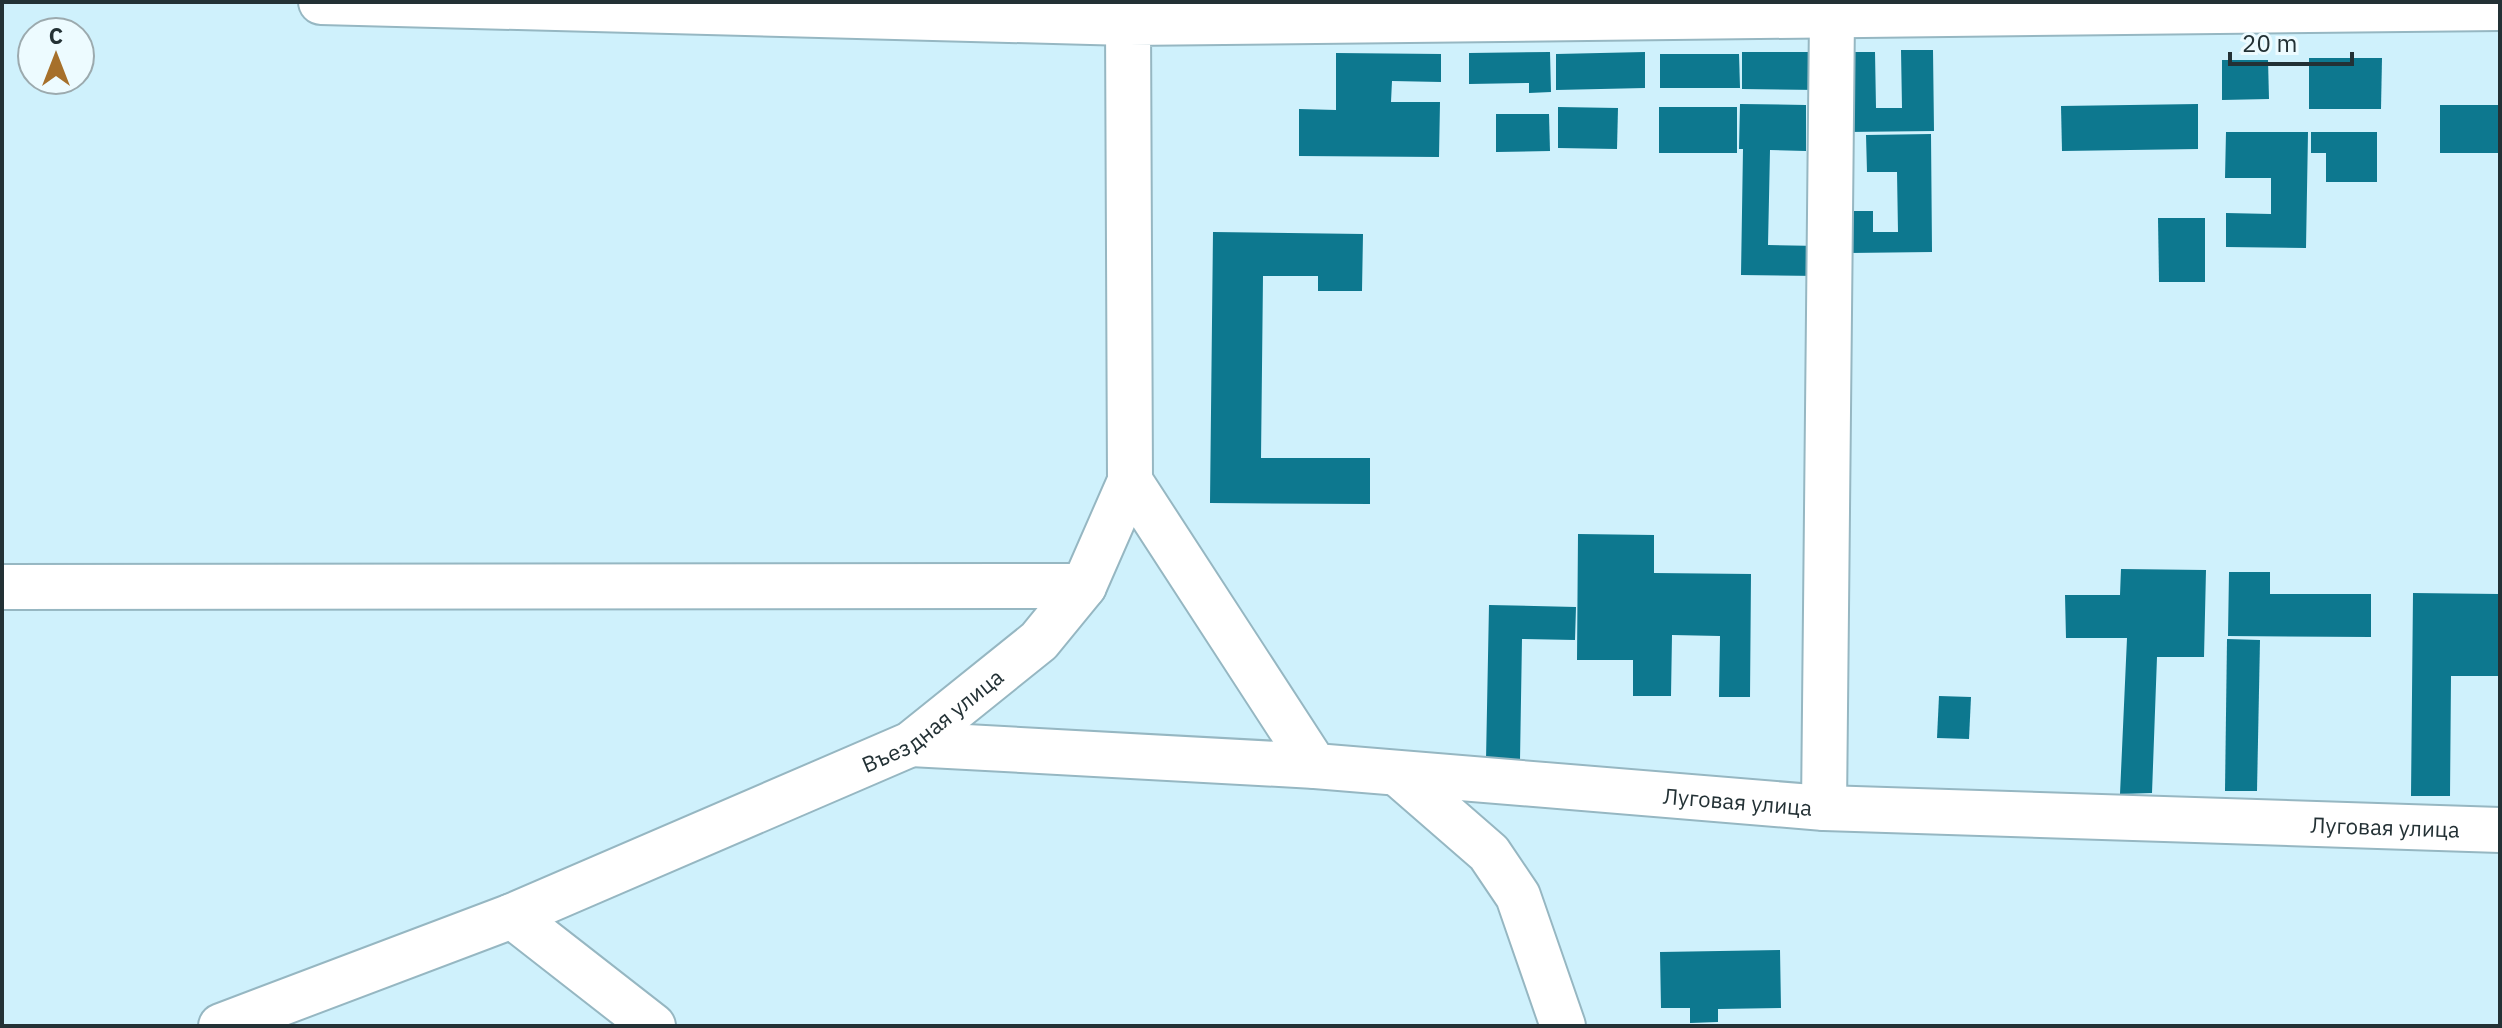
<svg xmlns="http://www.w3.org/2000/svg" width="2502" height="1028" font-family="'IBM Plex Sans',sans-serif">
  <style>
    .building { fill: #0d788f }
    .lines { fill: none; stroke-linecap: round; stroke-linejoin: round }
    .minor-casing { stroke: #96b7c2; stroke-width: 48 }
    .tertiary-casing { stroke: #96b7c2; stroke-width: 48 }
    .minor { stroke: #fff; stroke-width: 44 }
    .tertiary { stroke: #fff; stroke-width: 44 }
    .labels { text-anchor: middle; dominant-baseline: central; stroke-width: 8; stroke-linejoin: round; paint-order: stroke }
    .street-label { font-size: 22px; fill: #233135; stroke: #edfbff }
  </style>
  <rect width="100%" height="100%" fill="#cff1fc"/>
  <g class="building">
    <path d="M1901,50H1933L1934,131L1847,132L1846,52H1875L1876,108H1902Z"/>
    <path d="M1550,52L1551,92L1529,93V83L1469,84V53Z"/>
    <path d="M1645,52V88L1556,90V54Z"/>
    <path d="M1742,52H1819V90L1742,89Z"/>
    <path d="M1336,53L1441,54V82L1392,81L1391,102H1440L1439,157L1299,156V109L1336,110Z"/>
    <path d="M1660,54H1739L1740,88H1660Z"/>
    <path d="M2309,58H2382L2381,109H2309Z"/>
    <path d="M2222,60H2268L2269,99L2222,100Z"/>
    <path d="M1740,104L1806,105V151L1770,150L1768,245L1819,246L1818,276L1741,275L1743,149H1739Z"/>
    <path d="M2198,104V149L2062,151L2061,106Z"/>
    <rect x="2440" y="105" width="60" height="48"/>
    <path d="M1558,107L1618,108L1617,149L1558,148Z"/>
    <rect x="1659" y="107" width="78" height="46"/>
    <path d="M1496,114H1549L1550,151L1496,152Z"/>
    <path d="M2226,132H2308L2306,248L2226,247V213L2271,214V178H2225Z"/>
    <path d="M2311,132H2377V182H2326V153H2311Z"/>
    <path d="M1931,134L1932,252L1849,253V211H1873V232H1898L1897,172H1867L1866,135Z"/>
    <path d="M2158,218H2205V282H2159Z"/>
    <path d="M1213,232L1363,234L1362,291H1318V276H1263L1261,458H1370V504L1210,503Z"/>
    <path d="M1578,534L1654,535V573L1751,574L1750,697H1719L1720,636L1672,635L1671,696H1633V660H1577Z"/>
    <path d="M2121,569L2206,570L2204,657H2157L2152,793L2120,794L2127,638H2066L2065,595H2120Z"/>
    <path d="M2229,572H2270V594H2371V637L2228,636Z"/>
    <path d="M2413,593L2499,594L2498,676H2451L2450,796H2411Z"/>
    <path d="M1489,605L1576,607L1575,640L1522,639L1520,760H1486Z"/>
    <path d="M2227,639L2260,640L2257,791H2225Z"/>
    <path d="M1939,696L1971,697L1969,739L1937,738Z"/>
    <path d="M1780,950L1781,1008L1718,1009V1022L1690,1023V1008H1661L1660,952Z"/>
  </g>
  <g class="lines">
    <g class="minor-casing">
      <g id="minor">
        <path d="M321,2L1128,23V2"/>
        <path id="s1" d="M1130,481L1315,766L1824,808L2500,830"/>
        <path d="M2,587L1084,586"/>
        <path d="M911,744L1315,766"/>
        <path d="M1397,773L1489,853L1518,896L1563,1026"/>
        <path d="M1824,808L1832,16"/>
        <path d="M512,916L653,1026"/>
      </g>
    </g>
    <g class="tertiary-casing">
      <g id="tertiary">
        <path id="s2" d="M221,1026L512,916L911,744L1039,641L1084,586L1130,481L1128,23L2500,8"/>
      </g>
    </g>
    <use href="#minor" class="minor"/>
    <use href="#tertiary" class="tertiary"/>
  </g>
  <g class="labels">
    <g class="street-label">
      <text stroke="none"><textPath href="#s2" startOffset="776">Въездная улица</textPath></text>
      <text stroke="none"><textPath href="#s1" startOffset="764">Луговая улица</textPath></text>
      <text stroke="none"><textPath href="#s1" startOffset="1412">Луговая улица</textPath></text>
    </g>
  </g>
  <rect width="2502" height="1028" fill="none" stroke="#233135" stroke-width="8"/>
  <g transform="translate(56 56)"><circle r="38" fill="#edfbff" stroke="#9caaae" stroke-width="2"/>
  <path d="M0-6L14 30L0 20L-14 30Z" fill="#a6702b"/>
  <text y="-12" font-size="22" font-weight="bold" text-anchor="middle" fill="#233135">С</text>
  </g>
  <path d="M2230 52v12h122v-12" fill="none" stroke="#233135" stroke-width="4"/>
  <text x="2242" y="52" font-size="24" fill="#233135" stroke="#edfbff" stroke-width="6" paint-order="stroke">20 m</text>
</svg>
